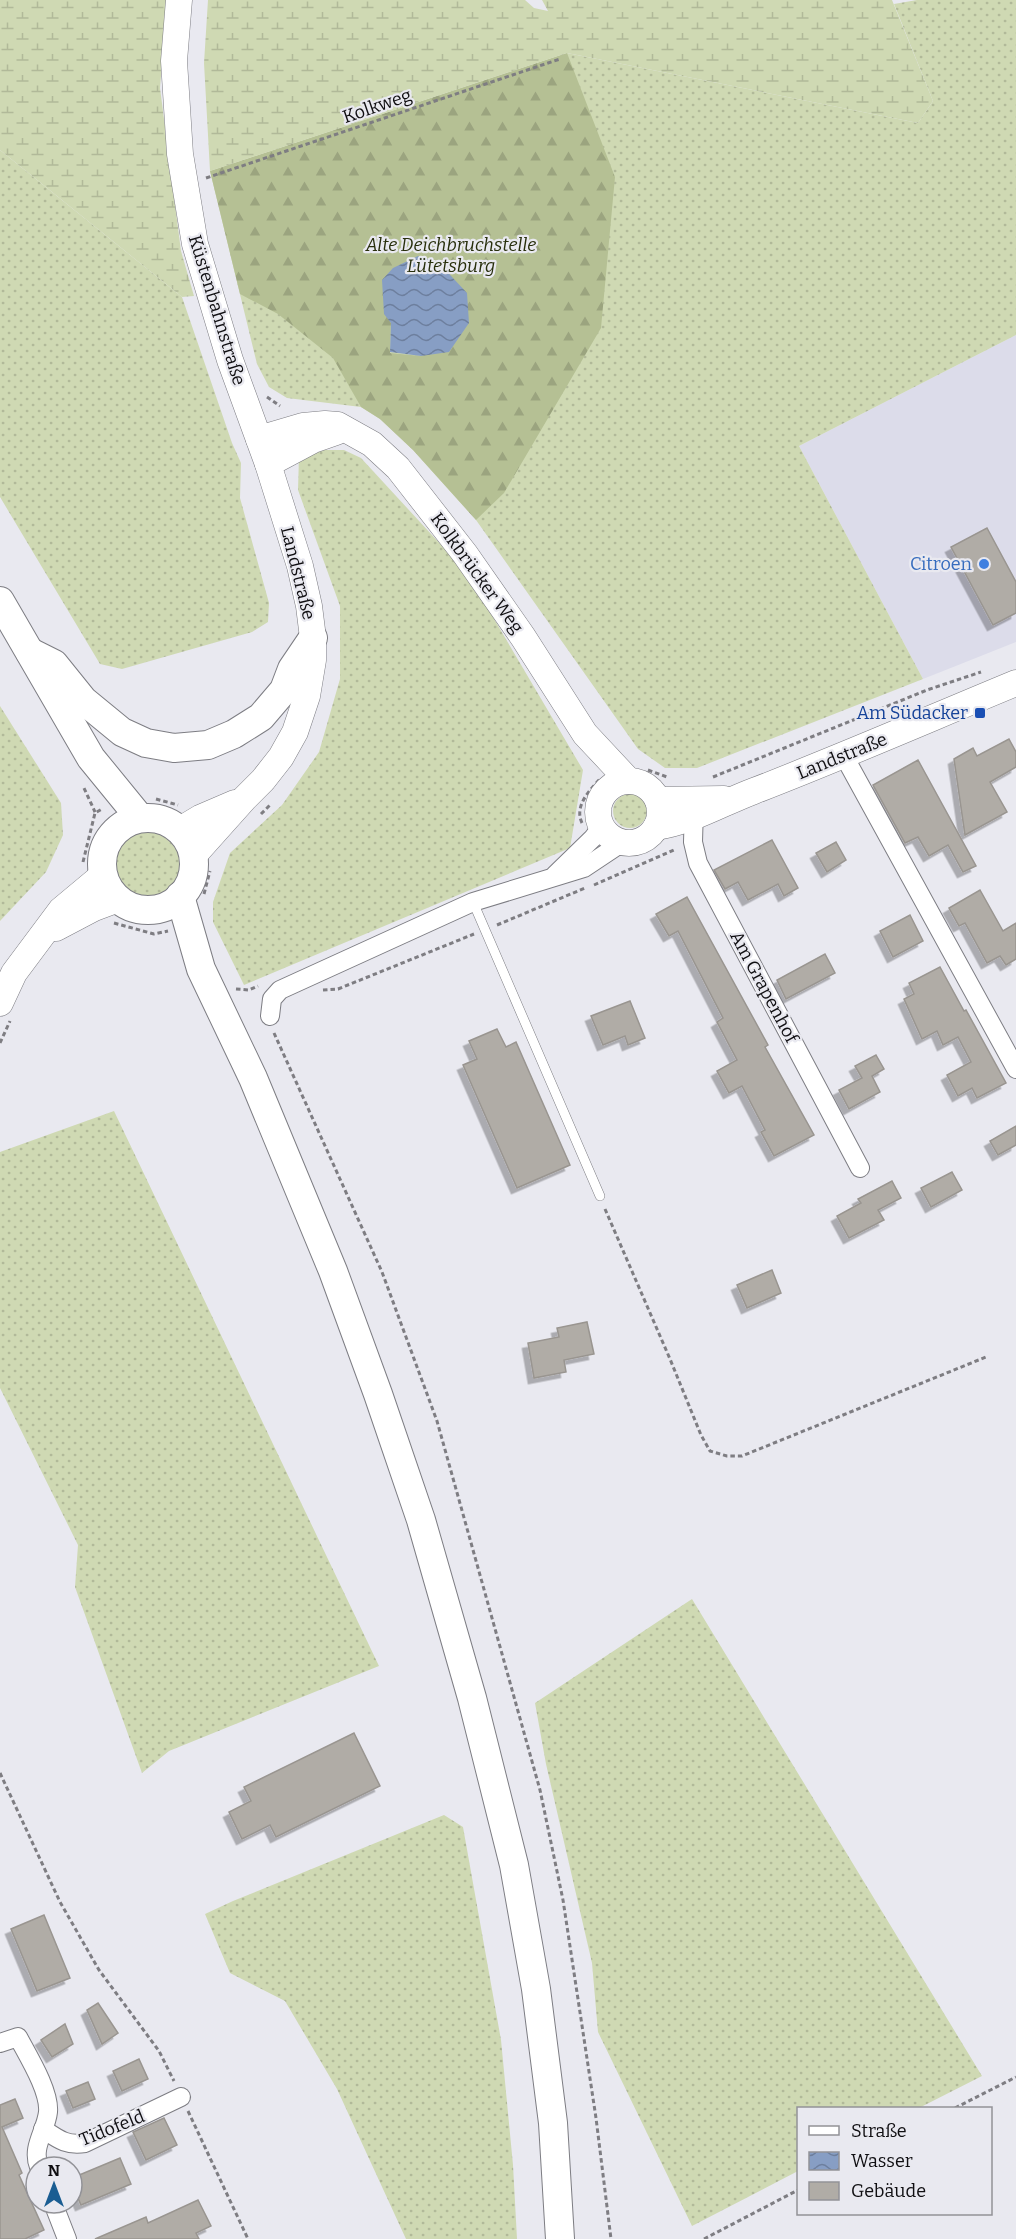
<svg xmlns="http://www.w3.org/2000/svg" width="1016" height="2239" font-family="Bitter,serif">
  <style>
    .built { fill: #dcdcea }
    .grass { fill: url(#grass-dots) }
    .forest { fill: url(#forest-firs); fill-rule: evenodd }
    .wetland { fill: url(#wetland-marsh) }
    .water { fill: url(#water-waves) }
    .building { fill: #b0aca6; stroke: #999590; stroke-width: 1.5; filter: url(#shadow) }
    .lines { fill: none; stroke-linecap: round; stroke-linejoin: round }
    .lane-casing { stroke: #7d7d83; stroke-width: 10 }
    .street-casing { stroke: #7d7d83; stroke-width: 20 }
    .secondary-casing { stroke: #7d7d83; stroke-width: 27 }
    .primary-casing { stroke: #7d7d83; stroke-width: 30 }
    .path { stroke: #7e7d82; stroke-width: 3; stroke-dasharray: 4.5 3; stroke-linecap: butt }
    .lane { stroke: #fff; stroke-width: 9 }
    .street { stroke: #fff; stroke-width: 18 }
    .secondary { stroke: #fff; stroke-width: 26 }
    .primary { stroke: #fff; stroke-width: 28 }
    .shop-dot { fill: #3f7fe0; stroke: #e9e9f0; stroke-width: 2 }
    .transit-dot { fill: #1a4fb4; stroke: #e9e9f0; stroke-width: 2 }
    .labels { text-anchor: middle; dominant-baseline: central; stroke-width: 4.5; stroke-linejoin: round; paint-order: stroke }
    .street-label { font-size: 18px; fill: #100f12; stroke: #e9e9f0 }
    .park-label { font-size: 18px; font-style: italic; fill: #272e0b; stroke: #e9e9f0 }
    .shop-label { font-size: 18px; fill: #366cbe; stroke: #e9e9f0; text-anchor: end }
    .transit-label { font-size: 18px; fill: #164399; stroke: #e9e9f0; text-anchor: end }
  </style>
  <defs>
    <pattern id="grass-dots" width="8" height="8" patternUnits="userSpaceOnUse" patternTransform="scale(1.5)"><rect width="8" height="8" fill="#cfd9b3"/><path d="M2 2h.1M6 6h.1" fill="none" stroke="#b1b999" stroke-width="1.8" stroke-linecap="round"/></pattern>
    <pattern id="forest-firs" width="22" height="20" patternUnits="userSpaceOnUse" patternTransform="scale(1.5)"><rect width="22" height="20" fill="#b5c094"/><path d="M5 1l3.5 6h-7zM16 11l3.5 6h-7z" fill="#9ba47f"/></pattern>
    <pattern id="wetland-marsh" width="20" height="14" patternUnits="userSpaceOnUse" patternTransform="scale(1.5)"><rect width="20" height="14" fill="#cfd9b3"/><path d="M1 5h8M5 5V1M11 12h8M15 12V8" fill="none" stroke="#b1b999"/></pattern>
    <pattern id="water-waves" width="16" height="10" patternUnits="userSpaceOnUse" patternTransform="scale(1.5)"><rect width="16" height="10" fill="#879ec4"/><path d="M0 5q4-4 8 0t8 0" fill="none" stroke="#6d7f9e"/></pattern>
    <filter id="shadow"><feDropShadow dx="-5.5" dy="5.5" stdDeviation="0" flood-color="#0004"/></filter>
  </defs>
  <rect width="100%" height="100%" fill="#e9e9f0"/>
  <path class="built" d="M1016,335V642L923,679L799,446Z"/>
  <g class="grass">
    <path d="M917,0H1016V335L799,446L923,679L697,768H665L638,749L476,520L413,450L380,419L361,407L287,398L269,387L257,364L210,171L567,53L918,123L933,101L894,4Z"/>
    <path d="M0,150L182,297L232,443L241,463L240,498L269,603L268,622L252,632L122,669L100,664L0,497Z"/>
    <path d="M320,450H344L361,458L467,573L583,770L570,848L244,985L213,922V902L230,853L282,805L319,752L340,679V606L298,490L299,456Z"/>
    <path d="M0,706L61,803L63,835L46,872L0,921Z"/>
    <circle cx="630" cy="811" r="17"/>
    <circle cx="147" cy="865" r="33"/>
    <path d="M114,1111L379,1666L169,1751L142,1773L75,1587L78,1545L0,1388V1152Z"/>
    <path d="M692,1599L982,2076L919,2108H798V2171L692,2226L598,2032L592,1963L546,1764L535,1703Z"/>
    <path d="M444,1815L463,1827L501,2040L513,2165L517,2239H406L337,2089L285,2001L230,1973L205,1914L233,1901Z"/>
  </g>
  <path class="forest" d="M567,53L615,177L601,328L504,493L476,520L413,450L380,419L361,407L333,358L278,314L240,294L210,171ZM391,323L421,356L390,353Z"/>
  <g class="wetland">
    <path d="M0,0H167L160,88L181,251L194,296L182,297L0,150Z"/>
    <path d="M208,0H525L534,8L548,11L542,0H892L933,101L918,123L567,53L210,171L204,63Z"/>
  </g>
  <path class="water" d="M418,256L438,262L467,293L469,323L449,352L421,356L390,352L391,323L384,314L382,280L393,268Z"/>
  <g class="building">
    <path d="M987,528L1016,582V613L993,625L951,547Z"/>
    <path d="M1009,739L1016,752V767L990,782L1007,812L965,835L954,759L973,748L977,756Z"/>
    <path d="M918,760L976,866L963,872L948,845L929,856L918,837L905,843L873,785Z"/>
    <path d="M772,840L798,888L784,896L778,884L748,900L738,882L725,889L714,870Z"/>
    <path d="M836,842L846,860L827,872L816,853Z"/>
    <path d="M980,890L1003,931L1016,923V959L1006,965L1000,956L987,963L965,923L959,926L949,908Z"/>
    <path d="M687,897L768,1045L765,1047L814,1135L774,1156L761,1132L765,1130L742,1086L729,1093L717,1071L737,1060L717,1022L723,1018L678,931L669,936L656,914Z"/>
    <path d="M910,915L923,941L893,957L880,931Z"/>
    <path d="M825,954L835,973L786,999L777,980Z"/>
    <path d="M940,967L964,1011L966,1010L1006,1083L977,1098L972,1088L958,1096L947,1075L971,1062L958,1037L943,1045L937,1031L922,1039L904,999L914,994L909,983Z"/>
    <path d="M630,1001L645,1038L628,1045L625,1036L603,1045L591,1016Z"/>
    <path d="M497,1029L506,1047L516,1042L570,1165L517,1188L463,1065L477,1059L469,1041Z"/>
    <path d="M876,1055L884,1069L872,1076L880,1092L849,1109L839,1090L862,1078L855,1066Z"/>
    <path d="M1016,1126V1145L998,1155L990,1141Z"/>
    <path d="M952,1172L962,1190L931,1207L921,1188Z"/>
    <path d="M892,1181L901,1198L878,1210L884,1220L849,1238L837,1216L861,1203L858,1199Z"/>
    <path d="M772,1270L781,1293L747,1308L737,1285Z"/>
    <path d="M587,1322L594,1354L564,1360L566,1372L534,1378L528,1343L559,1337L557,1328Z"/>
    <path d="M354,1733L380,1786L276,1837L270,1825L242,1839L229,1812L251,1801L244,1787Z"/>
    <path d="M44,1915L70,1978L37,1991L11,1929Z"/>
    <path d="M98,2003L118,2033L102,2044L87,2010Z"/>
    <path d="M65,2024L73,2044L52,2057L41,2040Z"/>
    <path d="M139,2059L148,2079L122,2091L113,2071Z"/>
    <path d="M88,2082L95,2099L73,2108L66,2091Z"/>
    <path d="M15,2099L23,2118L2,2127L22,2173L19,2175L44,2230L25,2239H0V2105Z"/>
    <path d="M164,2118L177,2145L146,2160L133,2132Z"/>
    <path d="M120,2158L131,2184L81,2205L72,2184V2178Z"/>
    <path d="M198,2200L211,2226L196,2233L199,2239H95L146,2217L148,2223Z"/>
  </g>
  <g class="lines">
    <g class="lane-casing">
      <path id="lane" d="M473,902L600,1196"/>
    </g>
    <g class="street-casing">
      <g id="street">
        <path d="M844,756L1016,1069"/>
        <path d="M694,806L693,842L698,863L860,1168"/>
        <path d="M555,875L593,838L602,826"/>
        <path d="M270,1016L272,999L280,990L473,902L584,868L623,842"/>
        <path d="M0,2043L18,2037C28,2056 50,2091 48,2112C46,2131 31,2147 39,2167"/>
        <path d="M43,2129C58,2139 66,2146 85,2143L181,2097"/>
        <path d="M53,2203L67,2239"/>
      </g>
    </g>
    <g class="secondary-casing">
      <g id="secondary">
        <path d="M179,0L174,61L180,154L195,244L230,360L268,464L300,566L309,606L313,638V660L307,696L295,732L281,757L263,780L244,799L193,856"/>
        <path d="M259,439L303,426L325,424L338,425L372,444L398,468L465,554L523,637L585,734L629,781"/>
        <path d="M268,464L313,440L336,432"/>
        <circle cx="629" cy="812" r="31"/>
        <path d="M658,800L724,799"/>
        <path d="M656,827C691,822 722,803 754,791C842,757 929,719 1016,683"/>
        <path d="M180,830L200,818L235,803"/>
        <path d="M56,928L94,908L118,899"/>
        <path d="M0,1003L14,973L61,910L103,875"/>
      </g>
    </g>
    <g class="primary-casing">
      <g id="primary">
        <path d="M0,601L91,758L140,818"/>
        <path d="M30,652L54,664L83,700L122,732L146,743L174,748L208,745L234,734L261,717L284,690L292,669L313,638"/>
        <circle cx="148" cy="864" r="46"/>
        <path d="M180,896L201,969L253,1078L333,1271L378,1394L421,1520L472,1698L514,1865L536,1989L553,2123L560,2239"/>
      </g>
    </g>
    <g class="path">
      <path d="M206,178L560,59"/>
      <path d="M267,397L280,406"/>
      <path d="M648,770L667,777"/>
      <path d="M713,777L927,690L981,672"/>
      <path d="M84,788L95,812"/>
      <path d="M156,799L178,805"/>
      <path d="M261,814L271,804"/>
      <path d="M582,823C574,806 589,791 600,779"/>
      <path d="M83,862L95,813L102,809"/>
      <path d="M594,885L676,849"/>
      <path d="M204,894L210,871"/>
      <path d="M114,923L154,934L168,931"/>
      <path d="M497,925L585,888"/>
      <path d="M236,989L249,990L258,986"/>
      <path d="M323,990L338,989L474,934"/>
      <path d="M274,1033L382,1272L437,1421L540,1790L563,1900L596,2118L611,2239"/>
      <path d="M0,1043L10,1021"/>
      <path d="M605,1209L670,1359L701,1435L710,1451L727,1456H742L986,1357"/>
      <path d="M0,1773L60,1902L99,1970L159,2051L174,2081"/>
      <path d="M955,2108L1016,2077"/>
      <path d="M188,2111L248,2239"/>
      <path d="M704,2239L798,2190"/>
    </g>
    <use href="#lane" class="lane"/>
    <use href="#street" class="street"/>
    <use href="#secondary" class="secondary"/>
    <use href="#primary" class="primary"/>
  </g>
  <circle class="shop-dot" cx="984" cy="564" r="6"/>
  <rect class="transit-dot" x="974" y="707" width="12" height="12" rx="3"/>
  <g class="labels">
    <g class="street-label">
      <text transform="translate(377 106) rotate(-19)">Kolkweg</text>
      <text transform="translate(217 310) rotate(73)">Küstenbahnstraße</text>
      <text transform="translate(298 573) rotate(76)">Landstraße</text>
      <text transform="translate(477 573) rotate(54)">Kolkbrücker Weg</text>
      <text transform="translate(842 756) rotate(-22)">Landstraße</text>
      <text transform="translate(764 987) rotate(62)">Am Grapenhof</text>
      <text transform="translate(112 2128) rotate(-22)">Tidofeld</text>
    </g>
    <g class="park-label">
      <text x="451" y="245">Alte Deichbruchstelle<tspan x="451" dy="21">Lütetsburg</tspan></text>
    </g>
    <g class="shop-label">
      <text x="972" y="564">Citroen</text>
    </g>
    <g class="transit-label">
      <text x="968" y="713">Am Südacker</text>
    </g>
  </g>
  <rect x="797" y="2107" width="195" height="108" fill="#e9e9f0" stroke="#929297" stroke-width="1.5"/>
  <rect x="809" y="2126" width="30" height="9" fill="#ffffff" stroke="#929297" stroke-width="1.5"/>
  <text x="851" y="2137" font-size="18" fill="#100f12">Straße</text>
  <rect x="809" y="2152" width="30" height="18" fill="url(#water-waves)" stroke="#929297" stroke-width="1.5"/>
  <text x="851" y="2167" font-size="18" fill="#100f12">Wasser</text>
  <rect x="809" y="2182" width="30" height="18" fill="#b0aca6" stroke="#929297" stroke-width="1.5"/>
  <text x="851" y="2197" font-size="18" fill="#100f12">Gebäude</text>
  <g transform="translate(54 2185)"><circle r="28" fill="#e9e9f0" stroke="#929297" stroke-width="1.5"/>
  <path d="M0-4.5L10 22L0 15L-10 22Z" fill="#1a5d92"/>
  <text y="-9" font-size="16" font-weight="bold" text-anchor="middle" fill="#100f12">N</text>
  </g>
</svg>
